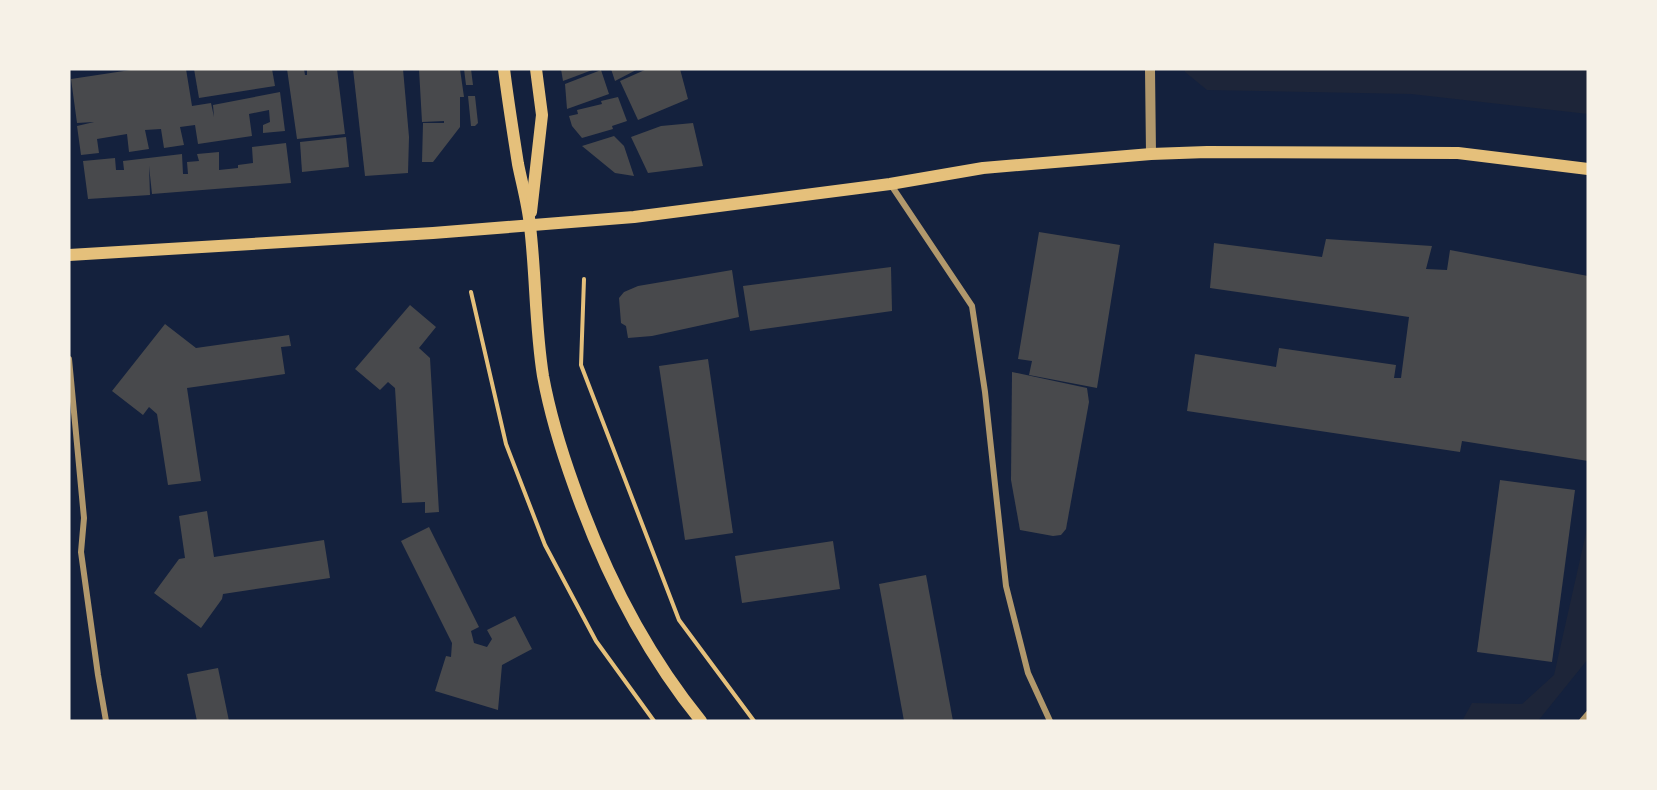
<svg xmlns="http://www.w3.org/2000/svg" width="1657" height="790" font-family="'Space Grotesk',sans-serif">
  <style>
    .green { fill: #1d2539 }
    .building { fill: #48494c }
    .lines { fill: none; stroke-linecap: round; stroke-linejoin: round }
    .path { stroke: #e5c07b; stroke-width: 4 }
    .minor { stroke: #b1986c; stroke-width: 6 }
    .tertiary { stroke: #b1986c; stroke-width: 10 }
    .secondary { stroke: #e5c07b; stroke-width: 12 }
  </style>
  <rect width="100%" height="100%" fill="#14213d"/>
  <g class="green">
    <path d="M1185,69H1588V114L1411,94L1207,90L1185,72Z"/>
    <path d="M1588,524V659L1538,721H1462L1472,703L1522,704L1554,675Z"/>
  </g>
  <g class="building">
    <path d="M137,69H186L192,106L211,103L214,117L213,105L280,92L285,131L263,133V125L270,122L269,110L249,114L252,136L198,144L195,125L180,127L184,145L164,148L161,129L145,130L149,149L129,152L127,134L97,139L99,153L81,155L77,126L94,122L77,123L71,79Z"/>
    <path d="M194,69H272L275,86L199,98Z"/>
    <path d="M287,69H304L305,75H307V69H337L345,134L297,139Z"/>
    <path d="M353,69H403L409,137L408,173L365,176Z"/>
    <path d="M419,69H460L464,97H460V127L433,162H422L423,123H444V121L422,122Z"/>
    <path d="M464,69H471L473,85H466Z"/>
    <path d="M561,69H595L563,81Z"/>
    <path d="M611,69H638L615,81Z"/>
    <path d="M647,69H680L688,99L638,120L620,81Z"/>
    <path d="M601,70L609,94L567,109L565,84Z"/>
    <path d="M468,96H475L478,123L475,126H471Z"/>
    <path d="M618,97L627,121L612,126L613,129L582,138L572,126L569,116L578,114L577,110L602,104L601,101Z"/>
    <path d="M693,123L703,166L648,173L631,137L661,126Z"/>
    <path d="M614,136L624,146L634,176L615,173L582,146Z"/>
    <path d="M346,137L349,167L302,172L300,142Z"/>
    <path d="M286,143L291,183L152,194L149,166L150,195L88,199L83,161L115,158L116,170H124L123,161L182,154L183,174H188L187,162L199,161L197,154L219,152V170L238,168V165L253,163L252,147Z"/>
    <path d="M1039,232L1120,245L1097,388L1029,375L1032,361L1018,359Z"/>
    <path d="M1326,239L1432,246L1426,269L1447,270L1450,250L1588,276V461L1462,441L1460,452L1187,411L1195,354L1276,367L1279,348L1396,365L1394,378H1401L1409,317L1210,288L1214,243L1322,257Z"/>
    <path d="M891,267L892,311L750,331L743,286Z"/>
    <path d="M732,270L739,317L652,336L628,338L626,326L621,323L619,298L624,292L638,286Z"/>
    <path d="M410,305L436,327L419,348L430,358L439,512L425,513V502L402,503L395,388L388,382L380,390L355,369Z"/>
    <path d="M165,324L196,348L289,335L291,346L281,347L285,374L187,388L201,481L168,485L157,414L149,407L143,415L112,391Z"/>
    <path d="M708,359L733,533L685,540L659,366Z"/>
    <path d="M1012,372L1087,388L1089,402L1066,529L1061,535L1053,536L1020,530L1011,480Z"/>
    <path d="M1500,480L1575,490L1552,662L1477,652Z"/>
    <path d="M207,511L214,557L324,540L330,578L223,594L222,599L201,628L154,593L179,559L185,558L179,516Z"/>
    <path d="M429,527L479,627L471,631L474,643L487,647L492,639L487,630L515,616L532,649L502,665L498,710L435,691L446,656L451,657L452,643L401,541Z"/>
    <path d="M833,541L840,589L742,603L735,556Z"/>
    <path d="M926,575L953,721H904L879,584Z"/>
    <path d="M218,668L229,721H197L187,674Z"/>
  </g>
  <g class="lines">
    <g class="path">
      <path d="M584,279L581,365L679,620L754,721"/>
      <path d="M471,292L506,444L545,545L596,641L654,721"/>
    </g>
    <g class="minor">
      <path d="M891,185L972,306L985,392L1006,586L1028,673L1050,721"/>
      <path d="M69,359L84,518L81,552L98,675L106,721"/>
      <path d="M1582,721L1588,714"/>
    </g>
    <path class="tertiary" d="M1150,69L1151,154"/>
    <g class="secondary">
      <path d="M504,69C508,101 513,132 518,164C522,184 528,205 530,226C536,277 535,326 543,376C550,414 561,450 574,486C604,571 644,651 701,721"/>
      <path d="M531,212L542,115L536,69"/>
      <path d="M69,255L433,233L634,217L890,184L983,168L1151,154L1207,152L1458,153L1588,169"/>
    </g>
  </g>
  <rect width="1657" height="790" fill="none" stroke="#f6f1e7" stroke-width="141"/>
</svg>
